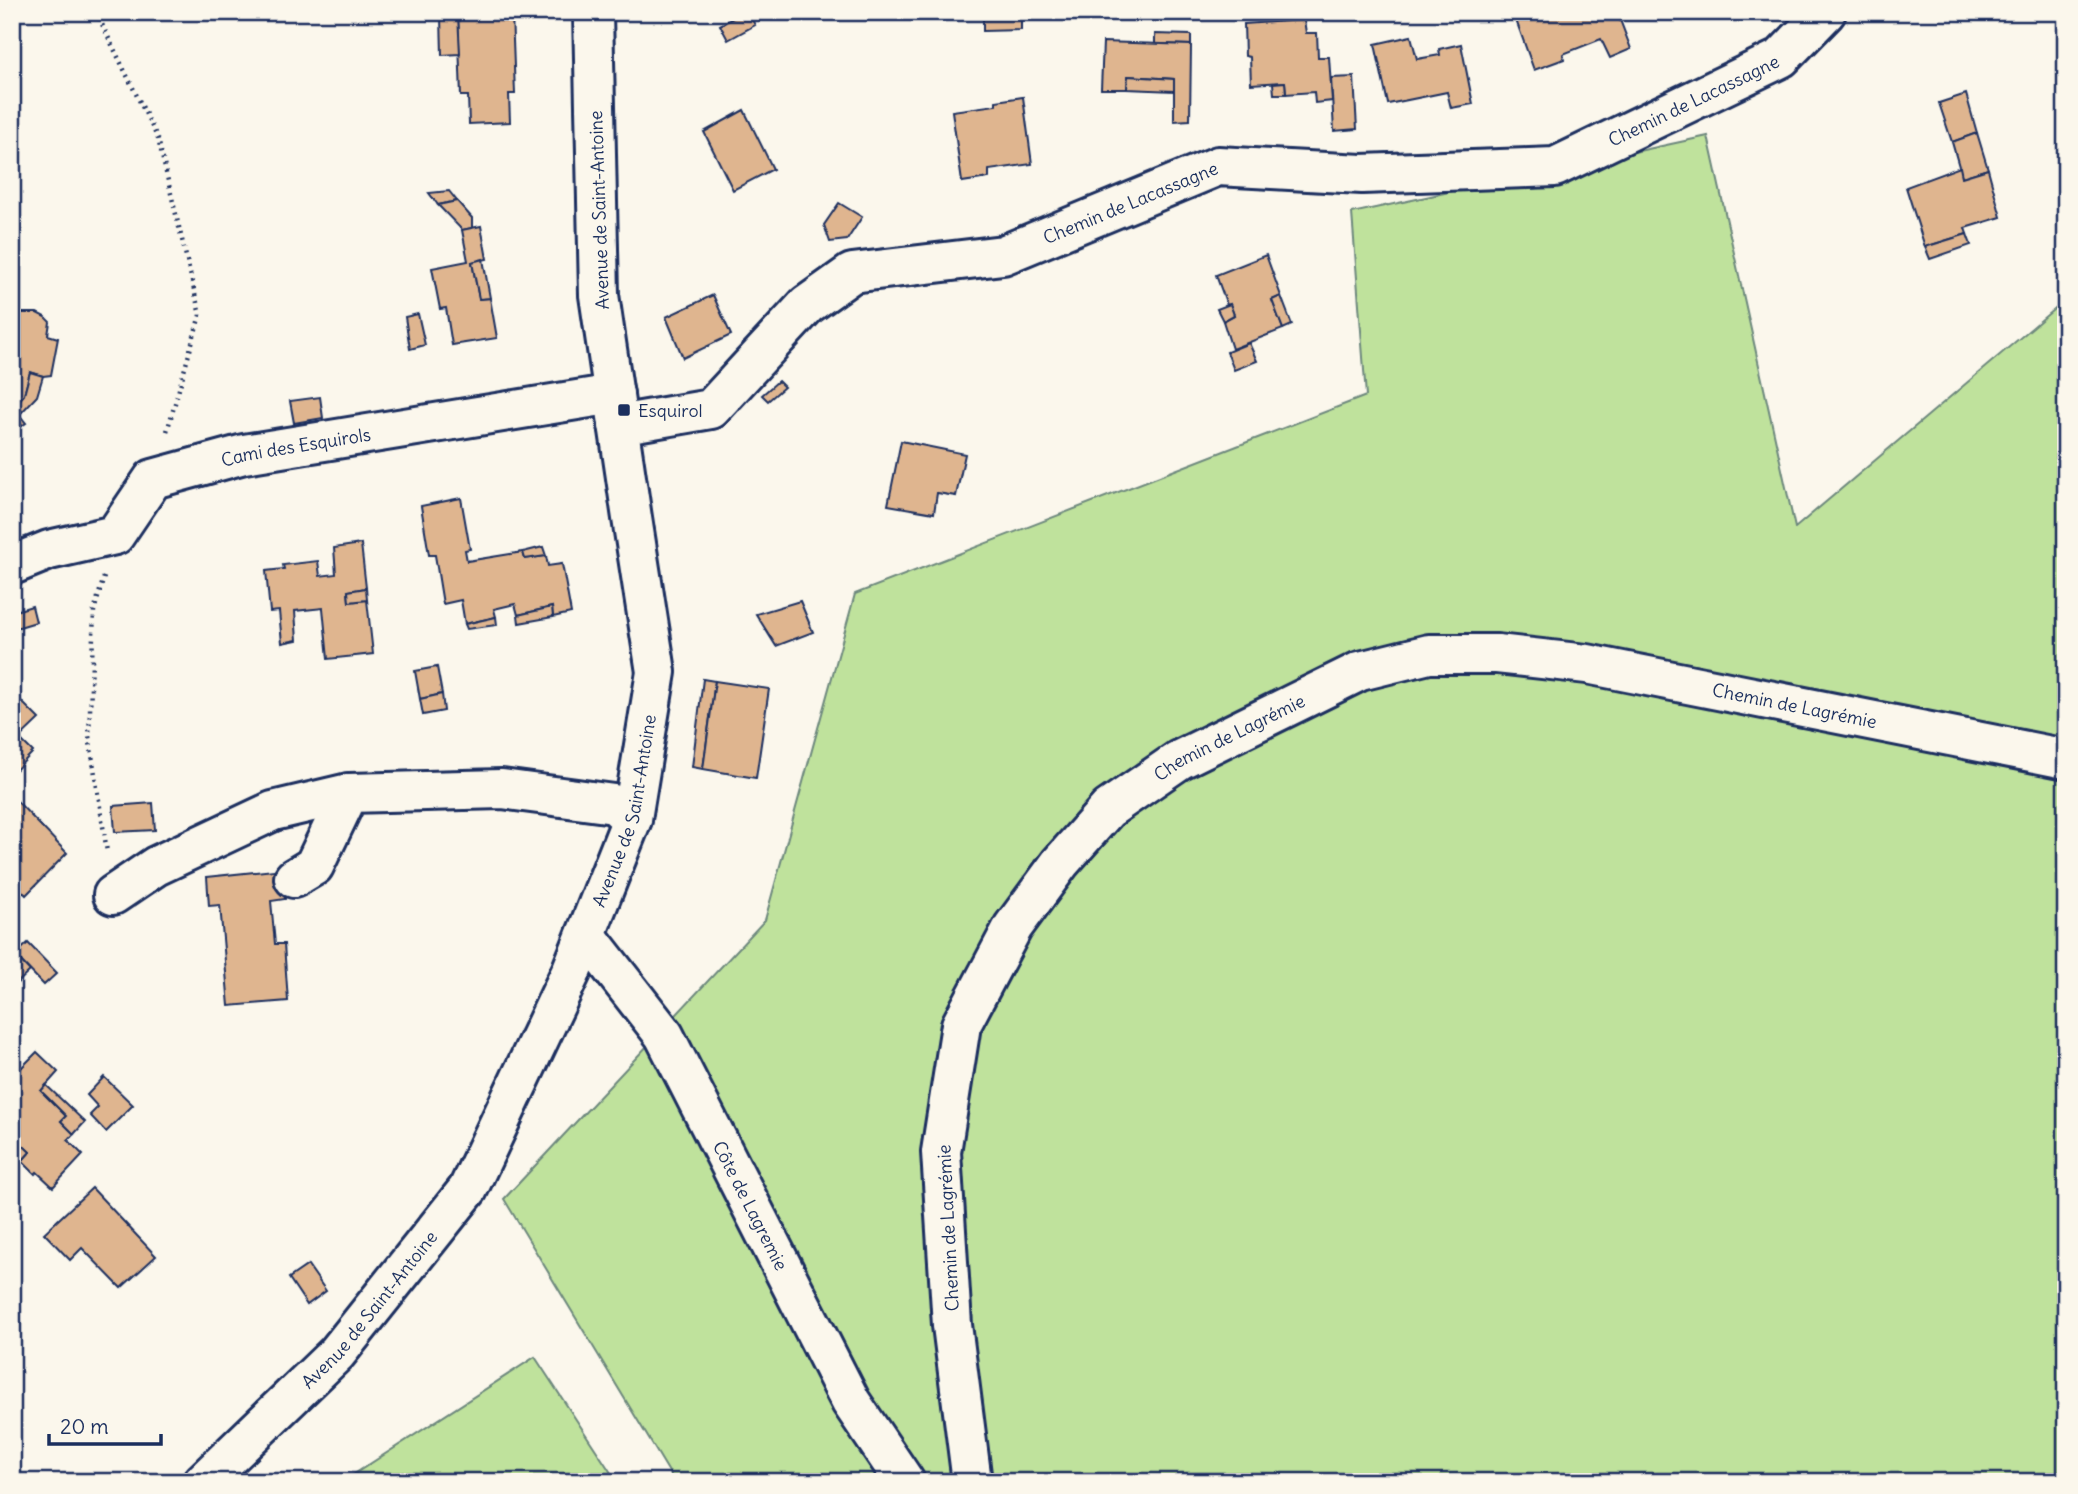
<svg xmlns="http://www.w3.org/2000/svg" width="2078" height="1494" font-family="Delius,sans-serif">
  <style>
    .green { fill: #bfe29c; stroke: #6d887d; stroke-width: 2 }
    .building { fill: #dfb58f; stroke: #1b2f5e; stroke-width: 2 }
    .lines { fill: none; stroke-linecap: round; stroke-linejoin: round }
    .minor-casing { stroke: #1b2f5e; stroke-width: 44 }
    .path { stroke: #1b2f5e; stroke-width: 4.5; stroke-dasharray: 2 5; stroke-linecap: butt }
    .minor { stroke: #fbf7ec; stroke-width: 38 }
    .poi-dot { fill: #1b2f5e; stroke: #fbf7ec; stroke-width: 2.5 }
    .labels { text-anchor: middle; dominant-baseline: central; stroke-width: 5; stroke-linejoin: round; paint-order: stroke }
    .street-label { font-size: 18px; fill: #1b2f5e; stroke: #fbf7ec }
    .poi-label { font-size: 18px; fill: #1b2f5e; stroke: #fbf7ec; text-anchor: start }
  </style>
  <rect width="100%" height="100%" fill="#fbf7ec"/>
  <filter id="ink" filterUnits="userSpaceOnUse"><feTurbulence type="fractalNoise" baseFrequency=".0143" numOctaves="2"/><feDisplacementMap in="SourceGraphic" scale="14" xChannelSelector="R" yChannelSelector="G"/><feConvolveMatrix kernelMatrix="1 2 1 2 8 2 1 2 1" color-interpolation-filters="sRGB"/></filter>
  <g filter="url(#ink)">
    <g class="green">
      <path d="M1708,136L1795,528L2066,299V1482H675L504,1199L765,920L855,594L1366,396L1352,213Z"/>
      <path d="M535,1357L617,1482H342Z"/>
    </g>
    <g class="building">
      <path d="M744,12H748L755,25L728,40L720,25Z"/>
      <path d="M983,12H1021V30L983,31Z"/>
      <path d="M1514,12H1537L1516,20Z"/>
      <path d="M1537,12H1617L1631,49L1610,58L1601,39L1563,54L1564,59L1534,70L1516,20Z"/>
      <path d="M512,13L515,94H509L510,122L469,124L468,96H461L458,15Z"/>
      <path d="M458,15L460,54L442,55L441,16Z"/>
      <path d="M1304,20L1306,33H1317L1318,57H1329L1332,101L1315,103L1314,92L1286,94L1285,82L1251,84L1250,57L1245,56L1244,24Z"/>
      <path d="M1155,34L1191,35V45L1155,44Z"/>
      <path d="M1411,36L1417,59L1440,55L1439,49L1461,44L1473,104L1451,108L1447,92L1388,104L1375,44Z"/>
      <path d="M1103,42L1191,45L1190,120L1174,121V79L1128,76L1127,89H1101Z"/>
      <path d="M1128,76L1174,79V91L1127,89Z"/>
      <path d="M1354,77L1357,129L1334,131L1331,78Z"/>
      <path d="M1285,82L1286,94H1274L1273,83Z"/>
      <path d="M1966,94L1977,133L1952,142L1939,103Z"/>
      <path d="M1023,97L1032,164L989,170V178L962,182L952,111L996,105V101Z"/>
      <path d="M744,110L773,169L733,190L704,132Z"/>
      <path d="M1977,133L1988,169L1962,177L1952,142Z"/>
      <path d="M1960,167L1962,177L1988,169L2001,217L1965,228L1967,234L1925,247L1906,187Z"/>
      <path d="M449,191L457,201L438,205L429,193Z"/>
      <path d="M457,201L472,218V228L462,230L438,205Z"/>
      <path d="M839,203L862,217L847,240L830,242L824,225Z"/>
      <path d="M481,226L487,259L472,262L479,299L490,298L497,338L452,345L446,308L440,309L432,268L468,261L462,230Z"/>
      <path d="M1967,234L1971,245L1930,259L1925,247Z"/>
      <path d="M1266,255L1281,296L1272,300L1283,329L1232,349L1223,321L1234,315L1230,304L1227,305L1216,275Z"/>
      <path d="M483,259L490,298L479,299L472,262Z"/>
      <path d="M713,295L731,335L683,358L666,317Z"/>
      <path d="M1281,296L1292,325L1283,329L1272,300Z"/>
      <path d="M1230,304L1234,315L1223,321L1217,309Z"/>
      <path d="M12,313H37L45,317L50,322L48,335L58,338L51,375L43,376L30,372L24,395L13,407L26,423L12,433V321L14,320Z"/>
      <path d="M418,314L425,345L410,349L405,317Z"/>
      <path d="M1249,343L1257,361L1234,370L1227,352Z"/>
      <path d="M30,372L43,376L37,396L20,414L13,407L24,395Z"/>
      <path d="M778,381L784,387L768,401L762,395Z"/>
      <path d="M320,397L323,418L294,423L290,401Z"/>
      <path d="M901,441L965,454L956,496L937,493L934,513L888,505Z"/>
      <path d="M461,498L470,549L465,550L467,561L523,552L525,559L546,556L548,566L562,564L571,613L553,617L552,607L518,615L515,604L494,609L496,617L465,624L461,600L443,604L435,555H429L421,506Z"/>
      <path d="M361,544L366,588L348,591L349,602L367,600L373,654L328,659L323,608L295,611L297,640L282,643L279,611L270,612L266,571L284,569L283,565L318,561L320,576L336,574L334,548Z"/>
      <path d="M543,547L546,556L525,559L523,552Z"/>
      <path d="M366,588L367,600L349,602L348,591Z"/>
      <path d="M800,601L813,632L776,646L756,614Z"/>
      <path d="M32,606L36,622L16,628L12,612Z"/>
      <path d="M552,607L553,617L519,623L518,615Z"/>
      <path d="M496,617L497,625L467,629L465,624Z"/>
      <path d="M437,667L442,694L420,699L415,671Z"/>
      <path d="M703,679L715,681L703,769L692,767Z"/>
      <path d="M715,681L769,689L756,778L703,769Z"/>
      <path d="M12,692L39,719L12,745Z"/>
      <path d="M442,694L444,711L423,715L420,699Z"/>
      <path d="M19,738L33,752L14,772L12,745Z"/>
      <path d="M12,796L67,853L26,895L12,881Z"/>
      <path d="M153,803L155,830L115,832L113,806Z"/>
      <path d="M283,869L285,899L271,901L275,944H284L288,1001L229,1006L220,905L209,906L207,877Z"/>
      <path d="M28,943L57,973L44,985L15,955Z"/>
      <path d="M12,952L30,971L14,986L12,985Z"/>
      <path d="M37,1052L58,1072L41,1091L66,1116L61,1121L74,1134L68,1140L83,1155L53,1187L37,1172L35,1174L22,1161L30,1152L12,1135V1077Z"/>
      <path d="M104,1077L133,1105L106,1132L90,1115L98,1107L87,1095Z"/>
      <path d="M46,1085L85,1122L74,1134L61,1121L66,1116L41,1091Z"/>
      <path d="M12,1135L30,1152L22,1161L12,1152Z"/>
      <path d="M92,1188L156,1256L121,1288L82,1248L70,1260L44,1233Z"/>
      <path d="M308,1265L326,1291L307,1305L289,1278Z"/>
    </g>
    <g class="lines">
      <g class="minor-casing">
        <g id="minor">
          <path id="s1" d="M618,425L711,409L807,305L852,273L1003,255L1218,166L1362,174L1555,167L1781,58L1826,12"/>
          <path id="s2" d="M12,565L49,550L115,535L153,479L244,454L614,394"/>
          <path d="M294,878L314,866L349,793L502,789L614,804L632,819"/>
          <path d="M113,895L156,866L273,811L349,793"/>
          <path id="s3" d="M586,935L664,1035L851,1402L905,1482"/>
          <path id="s4" d="M203,1482L337,1353L468,1189L571,972L632,819L656,672L632,518L599,295L593,12"/>
          <path id="s5" d="M972,1482L952,1325L941,1152L961,1025L1013,927L1060,863L1108,809L1179,760L1360,671L1429,654H1497L1587,664L2066,759"/>
        </g>
      </g>
      <g class="path">
        <path d="M96,12L158,139L200,315L166,435"/>
        <path d="M104,577L94,611L89,736L107,852"/>
      </g>
      <use href="#minor" class="minor"/>
    </g>
  </g>
  <rect class="poi-dot" x="617" y="403" width="14" height="14" rx="3.5"/>
  <g class="labels">
    <g class="street-label">
      <text stroke="none"><textPath href="#s1" startOffset="1167">Chemin de Lacassagne</textPath></text>
      <text stroke="none"><textPath href="#s1" startOffset="581">Chemin de Lacassagne</textPath></text>
      <text transform="translate(599 210) rotate(-92)">Avenue de Saint-Antoine</text>
      <text stroke="none"><textPath href="#s2" startOffset="322">Cami des Esquirols</textPath></text>
      <text stroke="none"><textPath href="#s5" startOffset="1452">Chemin de Lagrémie</textPath></text>
      <text stroke="none"><textPath href="#s5" startOffset="864">Chemin de Lagrémie</textPath></text>
      <text stroke="none"><textPath href="#s4" startOffset="807">Avenue de Saint-Antoine</textPath></text>
      <text stroke="none"><textPath href="#s3" startOffset="318">Côte de Lagremie</textPath></text>
      <text transform="translate(948 1228) rotate(-93)">Chemin de Lagrémie</text>
      <text stroke="none"><textPath href="#s4" startOffset="240">Avenue de Saint-Antoine</textPath></text>
    </g>
    <g class="poi-label">
      <text x="638" y="410">Esquirol</text>
    </g>
  </g>
  <rect width="2078" height="1494" fill="none" stroke="#fbf7ec" stroke-width="42"/>
  <rect x="21" y="21" width="2036" height="1452" fill="none" stroke="#1b2f5e" stroke-width="2.5" filter="url(#ink)"/>
  <path d="M49 1434v10h112v-10" fill="none" stroke="#1b2f5e" stroke-width="3.5"/>
  <text x="60" y="1434" font-size="21" fill="#1b2f5e" stroke="#fbf7ec" stroke-width="5" paint-order="stroke">20 m</text>
</svg>
